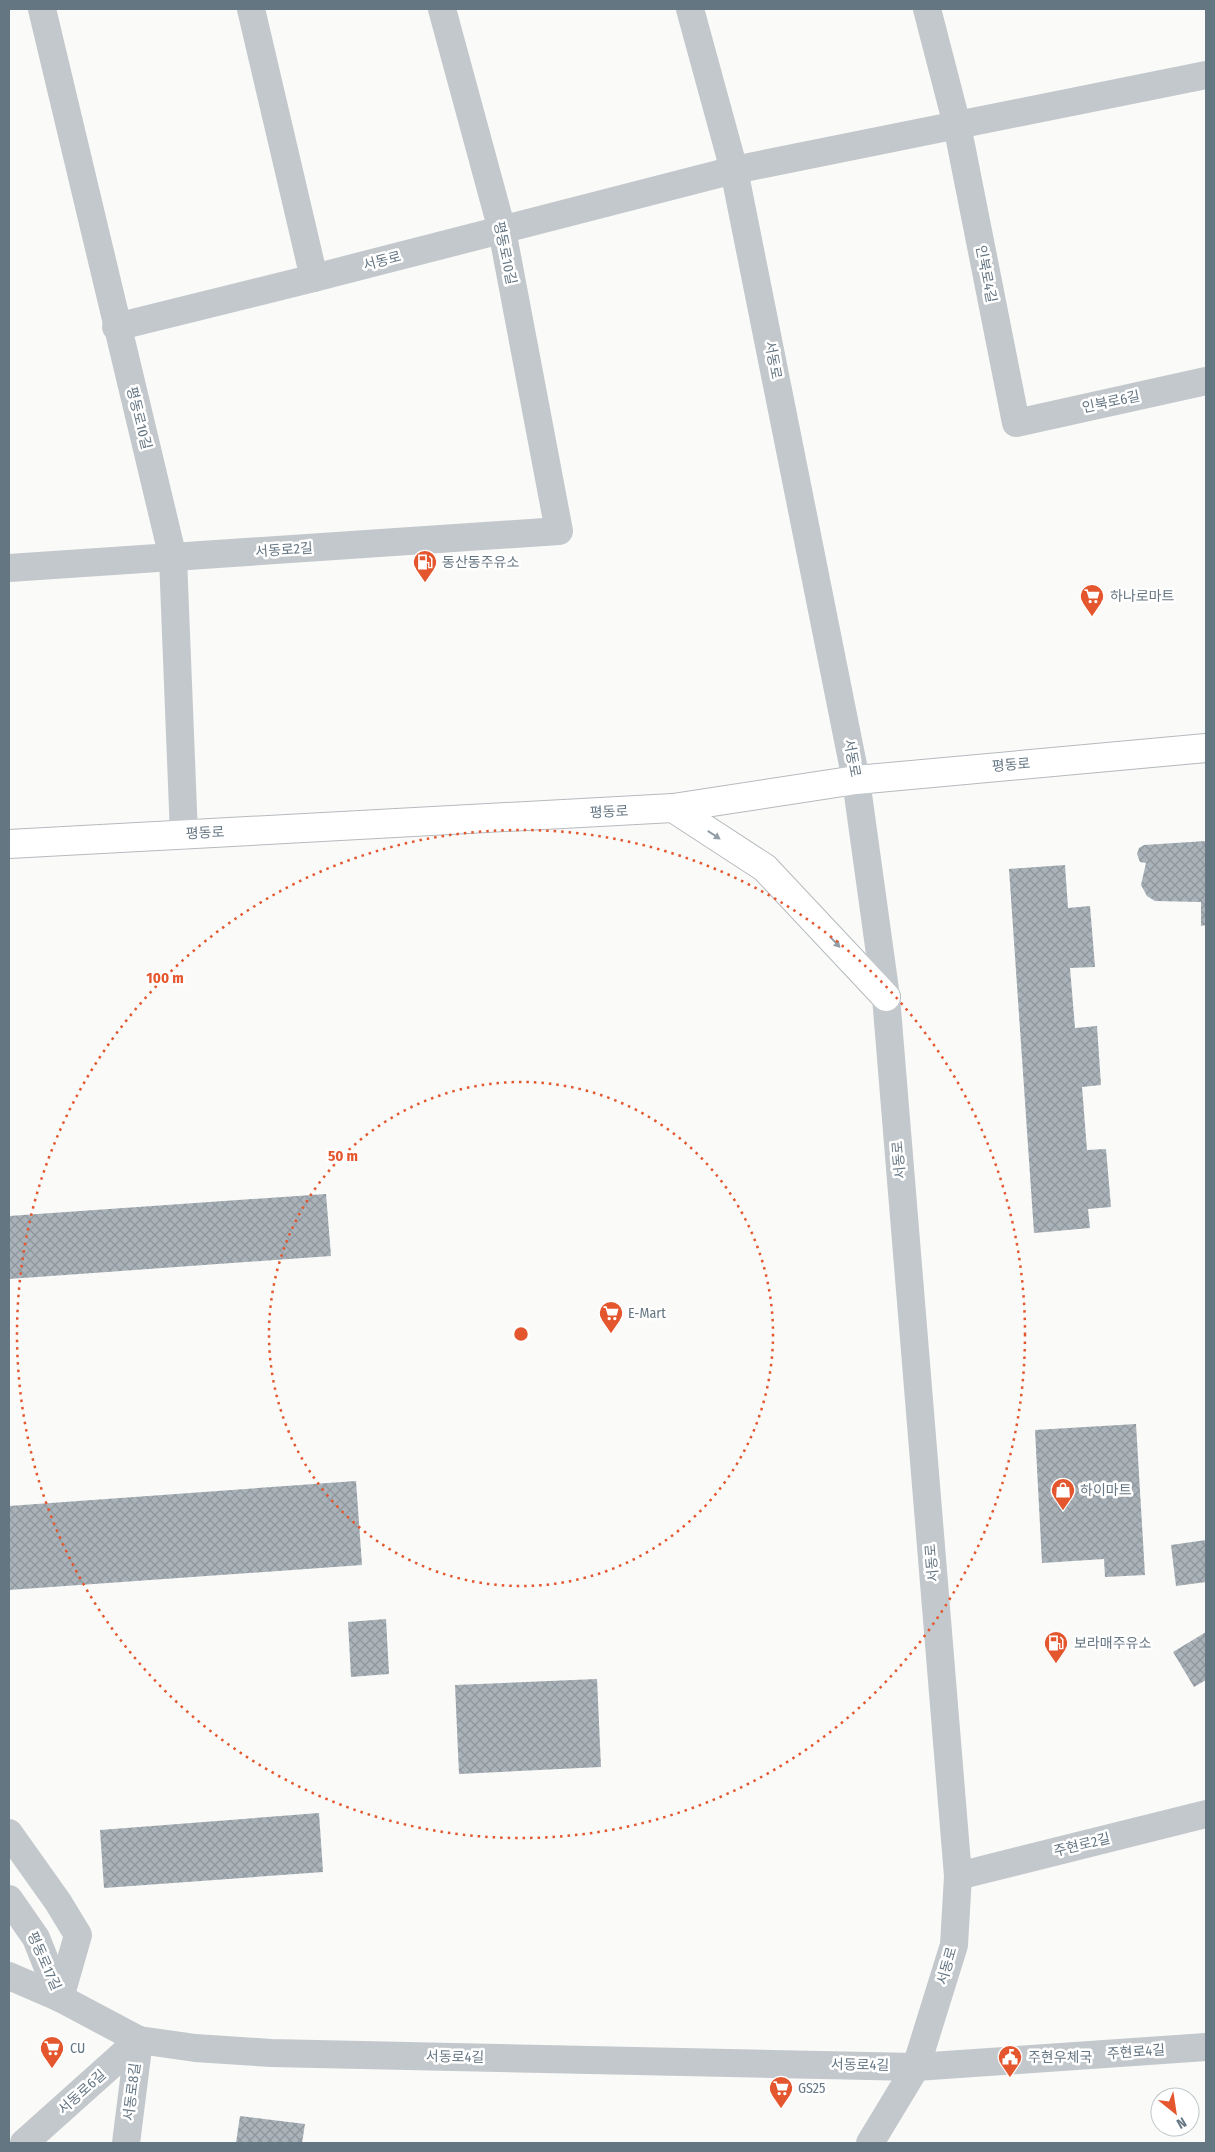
<svg xmlns="http://www.w3.org/2000/svg" width="1215" height="2152" font-family="'Fira Sans Condensed','Noto Sans KR',sans-serif">
  <style>
    .building { fill: url(#building-cross-hatch) }
    .lines { fill: none; stroke-linecap: round; stroke-linejoin: round }
    .major-casing { stroke: #b5babe; stroke-width: 30 }
    .minor { stroke: #c3c8cc; stroke-width: 28 }
    .major { stroke: #fff; stroke-width: 28 }
    .oneway { fill: #939fa8 }
    .ring { fill: none; stroke: #e4572e; stroke-width: 2.5; stroke-dasharray: 2.5 5 }
    .labels { text-anchor: middle; dominant-baseline: central; stroke-width: 5; stroke-linejoin: round; paint-order: stroke }
    .street-label { font-size: 14px; fill: #657683; stroke: #fff }
    .poi-label { font-size: 14px; fill: #657683; stroke: #fff; text-anchor: start }
    .centre { fill: #e4572e; stroke: #fff; stroke-width: 2.5 }
    .ring-label { font-size: 15px; text-anchor: middle; font-weight: bold; fill: #e4572e; stroke: #fff; stroke-width: 5; stroke-linejoin: round; paint-order: stroke }
  </style>
  <defs>
    <pattern id="building-cross-hatch" width="8" height="8" patternUnits="userSpaceOnUse" patternTransform="scale(1.25)"><rect width="8" height="8" fill="#aab3b9"/><path d="M0 0l8 8M0 8l8-8" fill="none" stroke="#8e969c"/></pattern>
  </defs>
  <rect width="100%" height="100%" fill="#fafaf8"/>
  <g class="building">
    <path d="M1206,841V925L1201,926V902L1155,901L1147,896L1141,885L1146,863L1140,862L1137,854L1139,848L1144,845Z"/>
    <path d="M1065,865L1068,908L1090,906L1095,967L1070,968L1075,1028L1097,1026L1101,1085L1082,1087L1087,1150L1106,1149L1111,1207L1088,1209L1090,1228L1034,1233L1009,869Z"/>
    <path d="M326,1194L331,1256L9,1279V1216Z"/>
    <path d="M1136,1424L1145,1575L1105,1577L1104,1559L1042,1563L1035,1430Z"/>
    <path d="M356,1481L362,1565L9,1590V1506Z"/>
    <path d="M1206,1540V1582L1176,1586L1171,1545Z"/>
    <path d="M386,1619L389,1674L351,1677L348,1622Z"/>
    <path d="M1206,1632V1680L1194,1687L1173,1652Z"/>
    <path d="M597,1679L601,1767L459,1774L455,1685Z"/>
    <path d="M319,1813L323,1872L104,1888L100,1830Z"/>
    <path d="M240,2116L305,2124L302,2143H236Z"/>
  </g>
  <g class="lines">
    <g class="major-casing">
      <g id="major">
        <path d="M673,808L765,868L886,997"/>
        <path d="M9,844L673,808L856,780L1206,748"/>
      </g>
    </g>
    <g class="minor">
      <path d="M42,9L173,558L184,835"/>
      <path d="M251,9L314,278"/>
      <path d="M690,9L734,170L856,780L886,997L958,1876L954,1945L916,2067L870,2143"/>
      <path d="M927,9L957,125L1016,423L1206,381"/>
      <path d="M116,327L314,278L734,170L1206,75"/>
      <path d="M9,568L559,531L502,230L442,9"/>
      <path d="M9,1833L58,1902L78,1935L60,1998"/>
      <path d="M958,1876L1206,1814"/>
      <path d="M9,1899L36,1938L60,1998"/>
      <path d="M9,1976L60,1998L139,2040L195,2048L271,2053L916,2067L1206,2047"/>
      <path d="M24,2143L139,2040"/>
      <path d="M126,2143L139,2040"/>
    </g>
    <use href="#major" class="major"/>
  </g>
  <defs><path id="oneway-solid" d="M-6-.8H1V-3.2L6.5 0L1 3.2V.8H-6Z" transform="scale(1.25)"/></defs>
  <g class="oneway">
    <use href="#oneway-solid" transform="translate(714 835) rotate(33)"/>
    <use href="#oneway-solid" transform="translate(835 942) rotate(47)"/>
  </g>
  <g class="ring">
    <circle cx="521" cy="1334" r="252"/>
    <circle cx="521" cy="1334" r="504"/>
  </g>
  <defs>
    <g id="fuel-pin" transform="scale(1.25)"><path d="M0 17L-7.5 6A9.5 9.5 0 1 1 7.5 6Z" fill="#e4572e" stroke="#fff"/><path d="M-5.5-6h7V0h2V4h1.3V-2.5L3-4.5l.8-.8L6-3V5H2.5V1h-1V6h-7ZM-4.2-4.7v3.2H.2V-4.7Z" fill="#fff"/></g>
    <g id="supermarket-pin" transform="scale(1.25)"><path d="M0 17L-7.5 6A9.5 9.5 0 1 1 7.5 6Z" fill="#e4572e" stroke="#fff"/><path d="M-6-5.5h2.5l.6 2H6L4.5 2H-2.5L-4.4-4H-6ZM-1.5 3.2a1.3 1.3 0 1 0 .1 0ZM3 3.2a1.3 1.3 0 1 0 .1 0Z" fill="#fff"/></g>
    <g id="shop-pin" transform="scale(1.25)"><path d="M0 17L-7.5 6A9.5 9.5 0 1 1 7.5 6Z" fill="#e4572e" stroke="#fff"/><path d="M-5-2.5h2.3a2.7 3.5 0 0 1 5.4 0H5L5.5 6h-11ZM-1.5-2.5h3a1.5 2.3 0 0 0-3 0Z" fill="#fff"/></g>
    <g id="civic-pin" transform="scale(1.25)"><path d="M0 17L-7.5 6A9.5 9.5 0 1 1 7.5 6Z" fill="#e4572e" stroke="#fff"/><path d="M-.6-6.5H3V-4.5H.6V-3L4-1V1h2V6H-6V1h2V-1L-.6-3ZM-1.2 2.5V6h2.4V2.5Z" fill="#fff"/></g>
  </defs>
  <g fill-rule="evenodd">
    <use href="#fuel-pin" x="425" y="562"/>
    <use href="#supermarket-pin" x="1092" y="596"/>
    <use href="#supermarket-pin" x="611" y="1313"/>
    <use href="#shop-pin" x="1063" y="1490"/>
    <use href="#fuel-pin" x="1056" y="1643"/>
    <use href="#supermarket-pin" x="52" y="2048"/>
    <use href="#civic-pin" x="1010" y="2057"/>
    <use href="#supermarket-pin" x="781" y="2088"/>
  </g>
  <g class="labels">
    <g class="street-label">
      <text transform="translate(505 253) rotate(78)">평동로10길</text>
      <text transform="translate(382 261) rotate(-15)">서동로</text>
      <text transform="translate(986 274) rotate(79)">인북로4길</text>
      <text transform="translate(773 360) rotate(79)">서동로</text>
      <text transform="translate(1111 402) rotate(-12)">인북로6길</text>
      <text transform="translate(139 418) rotate(76)">평동로10길</text>
      <text transform="translate(284 550) rotate(-4)">서동로2길</text>
      <text transform="translate(852 758) rotate(79)">서동로</text>
      <text transform="translate(1011 765) rotate(-5)">평동로</text>
      <text transform="translate(609 812) rotate(-3)">평동로</text>
      <text transform="translate(205 833) rotate(-3)">평동로</text>
      <text transform="translate(899 1160) rotate(-95)">서동로</text>
      <text transform="translate(932 1563) rotate(-95)">서동로</text>
      <text transform="translate(1082 1845) rotate(-14)">주현로2길</text>
      <text transform="translate(44 1961) rotate(66)">평동로17길</text>
      <text transform="translate(947 1966) rotate(-74)">서동로</text>
      <text transform="translate(1136 2052) rotate(-4)">주현로4길</text>
      <text transform="translate(455 2057) rotate(1)">서동로4길</text>
      <text transform="translate(860 2065) rotate(1)">서동로4길</text>
      <text transform="translate(82 2092) rotate(-42)">서동로6길</text>
      <text transform="translate(132 2092) rotate(-83)">서동로8길</text>
    </g>
    <g class="poi-label">
      <text x="442" y="562">동산동주유소</text>
      <text x="1110" y="596">하나로마트</text>
      <text x="628" y="1313">E-Mart</text>
      <text x="1080" y="1490">하이마트</text>
      <text x="1074" y="1643">보라매주유소</text>
      <text x="70" y="2048">CU</text>
      <text x="1028" y="2057">주현우체국</text>
      <text x="798" y="2088">GS25</text>
    </g>
  </g>
  <circle cx="521" cy="1334" r="8" class="centre"/>
  <g class="ring-label">
    <text x="165" y="983">100 m</text>
    <text x="343" y="1161">50 m</text>
  </g>
  <rect width="1215" height="2152" fill="none" stroke="#657683" stroke-width="20"/>
  <g transform="translate(1175 2112) rotate(150)"><circle r="24" fill="#ffffff" stroke="#c1c8cd"/>
  <path d="M0-4L9 19L0 12L-9 19Z" fill="#e4572e"/>
  <text y="-8" font-size="14" font-weight="bold" text-anchor="middle" fill="#657683">N</text>
  </g>
</svg>
